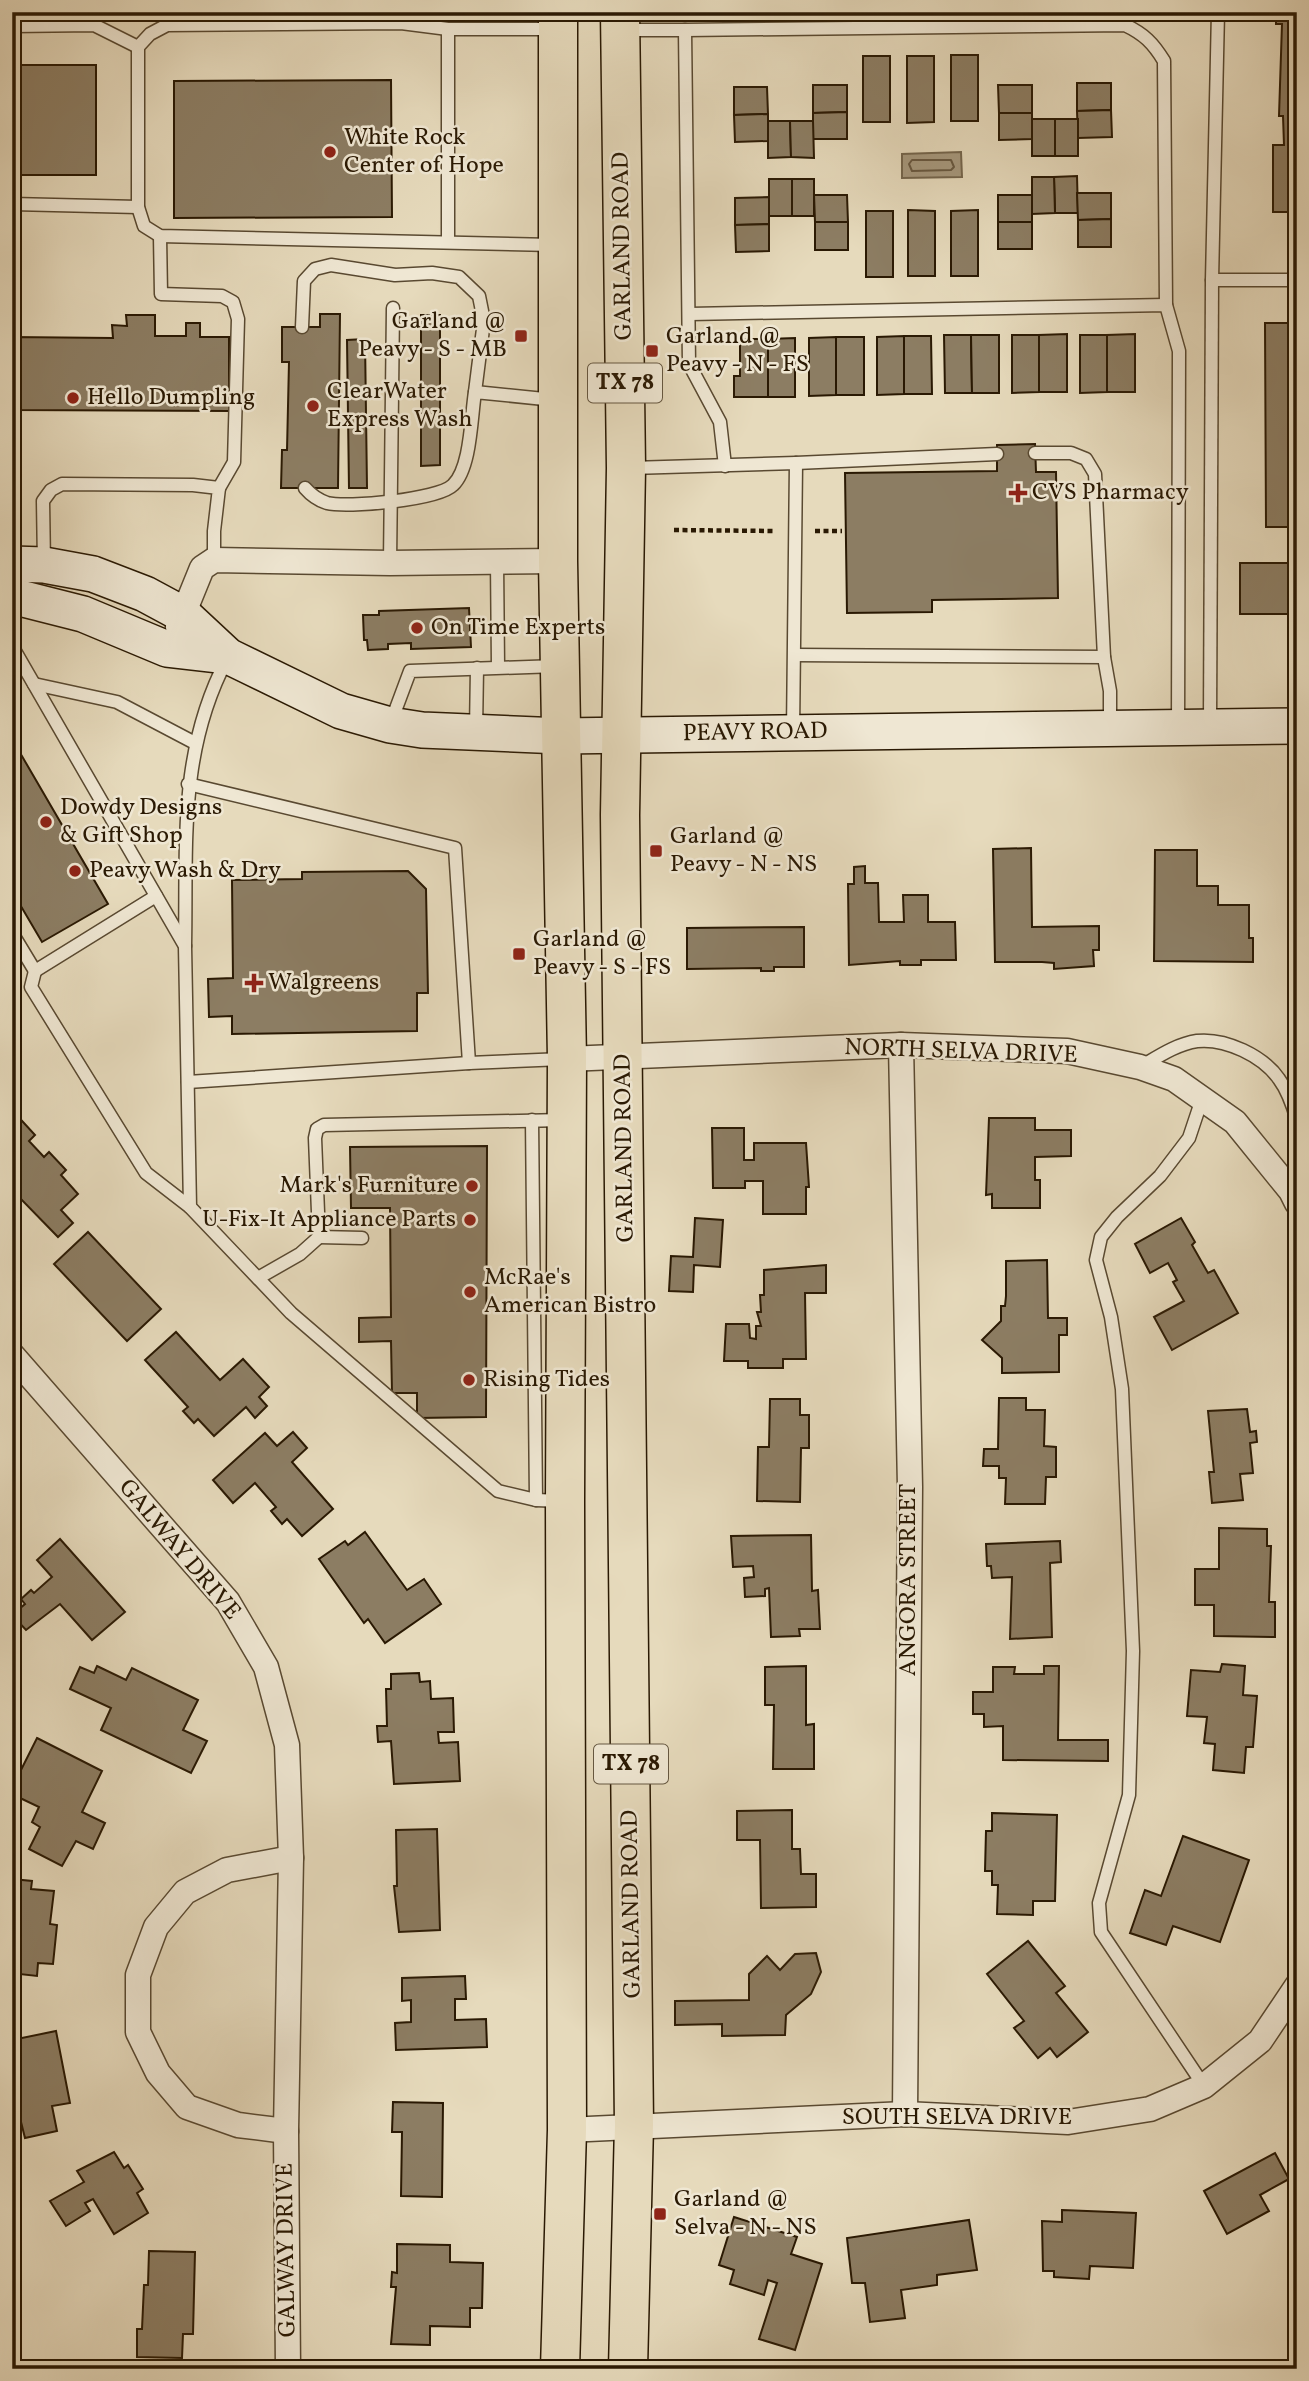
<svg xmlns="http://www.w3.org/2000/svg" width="1309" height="2381" font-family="Vollkorn,serif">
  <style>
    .water { fill: #a6987d; stroke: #74654c; stroke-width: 2 }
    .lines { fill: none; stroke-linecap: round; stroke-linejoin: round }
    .shore { stroke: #685840; stroke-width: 2 }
    .building { fill: #8c7d63; stroke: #2a1903; stroke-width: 2 }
    .lane-casing { stroke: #594931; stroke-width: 15 }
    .street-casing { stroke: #594931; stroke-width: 27 }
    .secondary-casing { stroke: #2a1903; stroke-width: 38 }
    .primary-casing { stroke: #2a1903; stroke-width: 41 }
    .path { stroke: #2a1903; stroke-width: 4.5; stroke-dasharray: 5 3.5; stroke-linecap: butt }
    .lane { stroke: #efe7d3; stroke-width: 12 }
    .street { stroke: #efe7d3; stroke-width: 24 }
    .secondary { stroke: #efe7d3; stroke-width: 35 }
    .primary { stroke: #e6dabc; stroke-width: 38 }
    .poi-dot { fill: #8f2418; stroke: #efe7d3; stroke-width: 2.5 }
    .labels { text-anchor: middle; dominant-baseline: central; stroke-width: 5; stroke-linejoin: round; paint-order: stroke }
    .shield { fill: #efe7d3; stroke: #655741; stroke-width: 2 }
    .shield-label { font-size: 23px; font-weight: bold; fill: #2a1903 }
    .poi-label { font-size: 24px; fill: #2a1903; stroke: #efe7d3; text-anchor: start }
    .street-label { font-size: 24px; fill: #2a1903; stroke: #efe7d3 }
  </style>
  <rect width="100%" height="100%" fill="#e6dabc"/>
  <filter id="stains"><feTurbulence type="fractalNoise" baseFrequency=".00286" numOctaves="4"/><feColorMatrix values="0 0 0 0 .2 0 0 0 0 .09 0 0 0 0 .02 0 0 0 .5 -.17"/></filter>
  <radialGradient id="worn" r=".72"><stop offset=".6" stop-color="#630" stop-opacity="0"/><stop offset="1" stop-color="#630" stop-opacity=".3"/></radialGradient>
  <path class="water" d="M961,152L962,177L902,178V154Z"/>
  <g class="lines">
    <path class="shore" d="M912,160H951L954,167L951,170L912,171L909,164Z"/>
  </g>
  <g class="building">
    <path d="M1276,12H1297V212H1273V145H1284L1283,116H1279L1282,24H1276Z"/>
    <rect x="951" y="55" width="27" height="66"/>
    <rect x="863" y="56" width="27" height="66"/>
    <path d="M907,56H934V122L907,123Z"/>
    <rect x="12" y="65" width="84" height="110"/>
    <path d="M391,80L392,217L174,218V81Z"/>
    <path d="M1077,83H1111V110L1077,111Z"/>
    <path d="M813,85H847V112L813,113Z"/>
    <path d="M998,85H1032V113H999Z"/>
    <path d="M734,87H767L768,114L734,115Z"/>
    <path d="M1111,110L1112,137L1078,138L1077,111Z"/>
    <path d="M847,112V139H813V113Z"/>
    <path d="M999,113H1032V139L999,140Z"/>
    <path d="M768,114V141L735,142L734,115Z"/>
    <rect x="1032" y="119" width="23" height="37"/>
    <rect x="1055" y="119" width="23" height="37"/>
    <path d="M768,121H790L791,157L768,158Z"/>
    <path d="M790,121H813L814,158L791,157Z"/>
    <path d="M1077,176L1078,213H1055L1054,177Z"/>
    <path d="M1032,177H1054L1055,213L1032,214Z"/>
    <rect x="769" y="179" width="23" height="37"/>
    <rect x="792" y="179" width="22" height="37"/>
    <path d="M1077,193H1111V219L1078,220Z"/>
    <path d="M814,195H847L848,222H815Z"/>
    <rect x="998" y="195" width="34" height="27"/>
    <path d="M769,197V224L735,225V198Z"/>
    <path d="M908,210L935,211V276H908Z"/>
    <path d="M978,210V276H951V211Z"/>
    <rect x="866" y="211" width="27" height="66"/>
    <path d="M1111,219V247H1078V220Z"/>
    <rect x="815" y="222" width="33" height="28"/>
    <rect x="998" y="222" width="34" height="27"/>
    <path d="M769,224V251L736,252L735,225Z"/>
    <path d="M320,314H340L338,488H281L282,450H287L289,362H282V327H320Z"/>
    <path d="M126,315H155V336H186V323H200V337H229V411L12,410V337L113,338L112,325L127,326Z"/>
    <path d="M421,315H440V465L421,466Z"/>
    <path d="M1265,323H1297V527H1266Z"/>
    <path d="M1067,334V392H1039V335Z"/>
    <path d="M1135,334V392H1107V335Z"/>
    <path d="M944,335H971L972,393H945Z"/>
    <path d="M971,335H999V393H972Z"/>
    <path d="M1012,335H1039V392L1012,393Z"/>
    <path d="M1080,335H1107V392L1080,393Z"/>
    <path d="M904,336V394L877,395V337Z"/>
    <path d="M904,336H931L932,394H904Z"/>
    <path d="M836,337V395L809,396V338Z"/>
    <rect x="836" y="337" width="28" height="58"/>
    <path d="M795,338V397H768V339Z"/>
    <path d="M365,339L367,488H349L347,340Z"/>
    <path d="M740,339H768V397H734V376H740Z"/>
    <path d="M1035,444L1036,472H1056L1058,598L932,600V612L847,613L845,473L997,471V445Z"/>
    <rect x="1240" y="563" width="57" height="51"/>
    <path d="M469,608L471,647L411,649V643L388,644V649L368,650L367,640H364L363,615H379V611Z"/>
    <path d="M12,739L108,904L42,942L12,891Z"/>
    <path d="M1031,848L1032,927L1099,926V950H1093L1094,966L1054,969V963L1042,962H995L993,849Z"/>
    <path d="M1155,850H1197V886H1218V905H1249V938H1253V962L1154,961Z"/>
    <path d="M865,866V883H878L879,922H904L903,895H928V922H955L956,960H921V965H900V961L849,965L848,884H854V867Z"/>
    <path d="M408,871L426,889L428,993H417V1031L232,1034V1016L209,1017L208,979L233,978L232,880L302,879V872Z"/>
    <path d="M804,927V967H774V971H761V968L687,969V928Z"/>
    <path d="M12,1110L35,1135L29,1141L44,1157L49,1152L66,1170L61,1175L78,1194L61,1210L73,1223L58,1237L20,1198L12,1204Z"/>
    <path d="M989,1118H1035V1130H1071V1156L1035,1157V1180H1040V1208H992V1194L986,1195Z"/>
    <path d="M712,1128H744V1160H754V1143H806L809,1187H806V1214H763V1181H745V1188H713Z"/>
    <path d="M487,1146L486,1417L417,1418V1393H392L391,1341L359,1342V1318L391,1317L390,1208H351L350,1147Z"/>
    <path d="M695,1218L723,1220L720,1267L694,1265L693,1292L669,1291L671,1256L693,1257Z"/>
    <path d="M1181,1218L1195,1242L1192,1245L1208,1273L1214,1270L1238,1313L1172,1350L1154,1317L1184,1301L1173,1282L1177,1280L1168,1263L1150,1273L1135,1244Z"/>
    <path d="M88,1232L161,1309L127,1341L54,1264Z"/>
    <path d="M1047,1260L1048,1318H1067V1335H1059V1372L1002,1373V1358L982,1340L1001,1321V1306H1005L1006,1296V1261Z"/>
    <path d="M826,1265V1293H805L806,1359H783V1368H748V1361H724L726,1324H749L750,1338L756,1339V1326H761L757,1312H761L760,1295H764V1270Z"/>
    <path d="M176,1332L220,1380L243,1359L269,1387L259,1397L267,1406L255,1418L246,1407L214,1436L198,1419L194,1423L183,1411L188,1407L145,1360Z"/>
    <path d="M999,1398H1026V1410H1045L1044,1446L1056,1447V1477H1046L1045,1504H1005L1006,1478H999V1466H983L984,1449H998Z"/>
    <path d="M770,1399H800V1415H809V1448H801L800,1502L757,1501L758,1447H769Z"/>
    <path d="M1247,1409L1250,1432L1256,1431L1257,1442L1250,1443L1253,1473L1240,1474L1243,1500L1212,1503L1209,1472H1214L1208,1411Z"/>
    <path d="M293,1432L307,1448L292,1462L333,1509L302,1536L287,1519L282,1524L271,1511L276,1507L255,1483L233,1503L213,1480L265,1433L277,1446Z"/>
    <path d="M12,1496L20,1499L12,1519Z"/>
    <path d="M1219,1528L1267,1529V1546H1271L1269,1602H1275V1637L1214,1636V1605H1195V1569H1219Z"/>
    <path d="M365,1532L407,1590L424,1579L441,1604L385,1643L368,1619L364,1623L319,1559L345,1541L348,1545Z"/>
    <path d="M811,1535L812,1591L818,1590L820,1629H799L800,1636L771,1637L769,1588L765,1589V1596L745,1597L744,1578L754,1577L753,1566L733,1567L731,1536Z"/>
    <path d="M60,1539L125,1612L92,1640L60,1604L26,1630L12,1615L25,1604L21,1599L31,1590L34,1593L52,1577L37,1560Z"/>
    <path d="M1060,1541L1061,1562L1050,1563L1052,1637L1010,1639L1012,1577L992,1578L991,1566H987L986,1544Z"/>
    <path d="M1222,1664L1245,1666L1243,1695L1257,1696L1253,1747H1246L1244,1773L1213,1770L1215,1744L1204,1743L1207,1717L1187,1716L1191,1670L1220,1672Z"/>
    <path d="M97,1666L126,1680L132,1668L198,1700L183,1730L207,1741L191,1773L101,1730L111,1708L70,1689L80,1667L94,1673Z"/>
    <path d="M806,1666V1725L814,1724V1769H773L774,1705H765V1667Z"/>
    <path d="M1044,1666H1059L1058,1740H1108V1761L1003,1760V1726L984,1727V1714H973V1692H993V1667H1015L1014,1674H1044Z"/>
    <path d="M419,1673L420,1682L430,1681L431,1699L453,1698L454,1732H438L439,1743L458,1742L460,1781L394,1784L391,1741L378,1742L377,1726H387L386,1689H391V1674Z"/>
    <path d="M37,1738L102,1771L82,1812L105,1823L93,1849L76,1841L62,1866L29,1849L40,1827L32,1822L39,1807L20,1798L16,1780Z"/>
    <path d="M792,1810V1849H800L801,1874H816V1907L761,1908L760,1840H737V1811Z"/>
    <path d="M992,1813L1057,1815L1055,1901H1033V1915L997,1914L998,1885H992V1871H985L986,1831H992Z"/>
    <path d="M437,1829L440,1930L399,1932L394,1886H397L396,1830Z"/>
    <path d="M1183,1836L1249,1860L1220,1942L1173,1926L1166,1945L1130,1933L1145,1890L1161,1896Z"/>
    <path d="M12,1879L32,1881L31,1889L54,1891L50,1924L57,1925L53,1964L38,1963L37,1976L20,1974L17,2001H12Z"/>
    <path d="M1028,1941L1065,1986L1056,1993L1088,2032L1057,2057L1050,2048L1038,2058L1014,2028L1024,2021L987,1974Z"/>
    <path d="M816,1953L821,1972L811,1994L786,2015L785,2035L722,2036V2024L675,2025V2001L749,2000V1974L767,1956L780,1970L795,1954Z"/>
    <path d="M465,1976L466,1999H455V2020L486,2019L487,2047L396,2050L395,2023L411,2022V2000L402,2001V1978Z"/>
    <path d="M56,2031L70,2103L52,2106L57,2131L25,2138L12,2086V2082L20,2080L12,2040Z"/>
    <path d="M393,2102L443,2103L442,2197L401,2196L402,2132H392Z"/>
    <path d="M114,2152L124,2168L128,2165L143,2189L137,2193L148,2213L114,2234L93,2199L85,2203L90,2211L66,2226L50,2201L84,2182L77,2171Z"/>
    <path d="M1275,2153L1289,2179L1260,2195L1269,2211L1227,2234L1204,2191Z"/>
    <path d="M1062,2210L1136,2213L1133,2268L1090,2266L1089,2279L1054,2277V2271H1043L1042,2221L1062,2222Z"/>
    <path d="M734,2217L797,2237L791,2254L822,2264L795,2350L759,2339L777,2283L768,2280L764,2295L730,2284L734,2270L719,2265Z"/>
    <path d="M969,2220L977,2270L937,2275V2285L901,2290L905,2318L870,2322L865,2283H852L847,2238Z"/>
    <path d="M397,2244L450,2245V2262L483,2263L482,2308H470V2327L430,2326V2345L391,2344L396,2287H391L392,2272L397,2273Z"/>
    <path d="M149,2251L195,2252L193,2334H183L182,2358L137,2357V2329H142L144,2285H148Z"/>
  </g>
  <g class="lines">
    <g class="lane-casing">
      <g id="lane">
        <path d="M1218,12L1212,280H1297"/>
        <path d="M12,26L94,25L138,47"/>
        <path d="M626,30H685L689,364L720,422L725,466"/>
        <path d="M685,30L1125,25C1144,34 1153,43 1164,61L1166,305"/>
        <path d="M12,204L138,207"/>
        <path d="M160,236L161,294L222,296L233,302L238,319L234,462L219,488"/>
        <path d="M448,242V29"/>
        <path d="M553,245L160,236L144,226L138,207V47L150,34L167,25L401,23L448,29H555"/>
        <path d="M690,314L1166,305L1179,351L1178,726"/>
        <path d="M302,327L304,281L315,269L331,265L395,275L432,273L459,277L479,296L484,321L475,392"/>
        <path d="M1035,453H1071L1086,459L1095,474L1104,657"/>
        <path d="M796,463L997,454"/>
        <path d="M631,468L796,463L793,732"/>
        <path d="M305,488C311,495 318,500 327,503C347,508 438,500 453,485C471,468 471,417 475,392L554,400"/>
        <path d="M497,561L498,667"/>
        <path d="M390,563L393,308"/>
        <path d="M44,564L43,501L51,490L62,484L193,485L219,488L214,531V560"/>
        <path d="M12,646L185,946L190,1207L291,1313L498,1491L536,1500L562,1501"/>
        <path d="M795,655L1104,657L1110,691V728"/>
        <path d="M34,684L117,702L195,743"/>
        <path d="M391,722L410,671L557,666"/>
        <path d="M1210,724L1212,280"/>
        <path d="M476,730L477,668"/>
        <path d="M188,784L455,848L469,1063"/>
        <path d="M12,933L35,971L156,896"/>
        <path d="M185,946C187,844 178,752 227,659"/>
        <path d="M35,971L31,987L146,1173L190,1207"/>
        <path d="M1142,1066C1159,1056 1177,1044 1197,1041C1226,1038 1263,1056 1279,1079C1288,1091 1293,1106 1297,1120"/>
        <path d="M188,1082L469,1063L563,1059"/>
        <path d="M1202,1099L1189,1138L1160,1176L1117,1217L1101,1237L1096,1260L1111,1317L1122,1389L1133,1651L1129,1795L1099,1903L1101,1932L1204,2086"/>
        <path d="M532,1120L536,1500"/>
        <path d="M1291,1190L1297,1167"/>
        <path d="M319,1237L362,1238"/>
        <path d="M258,1278L300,1254L319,1237L315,1138L317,1129L324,1125L563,1120"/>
      </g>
    </g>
    <g class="street-casing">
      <g id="street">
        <path d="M178,627L202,568L214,560L390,563L558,561"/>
        <path d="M901,1045L910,1487L905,2114"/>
        <path d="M567,1059L901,1045L1067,1051L1140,1067L1174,1079L1235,1122L1291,1191L1297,1203"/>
        <path d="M12,1355L228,1602L266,1667L287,1745L291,1858L286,2131L288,2369"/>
        <path d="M567,2130L905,2114L1068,2122L1150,2109L1204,2086L1260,2041L1297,1986"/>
        <path d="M286,2131L238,2125L187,2107L158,2073L138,2032V1975L156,1927L185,1892L227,1870L291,1858"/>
      </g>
    </g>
    <g class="secondary-casing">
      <g id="secondary">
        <path d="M12,564L44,565L93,574L145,594L184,615L228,656L341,711L390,725L422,730L561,736L1297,726"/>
        <path d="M12,596L83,614L167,649L228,656"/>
      </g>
    </g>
    <g class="primary-casing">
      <g id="primary">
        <path d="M558,12V561L567,1059L565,1501L567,2130L560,2369"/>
        <path d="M620,12L626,468L620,815L634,2125L628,2369"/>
      </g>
    </g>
    <g class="path">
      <path d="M674,530L775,531"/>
      <path d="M815,531H842"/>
    </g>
    <use href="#lane" class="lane"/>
    <use href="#street" class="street"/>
    <use href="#secondary" class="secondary"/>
    <use href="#primary" class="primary"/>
  </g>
  <g class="poi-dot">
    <circle cx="330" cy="152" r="7"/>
    <rect x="514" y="329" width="14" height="14" rx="3.5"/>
    <rect x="645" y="344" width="14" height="14" rx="3.5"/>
    <circle cx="73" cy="398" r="7"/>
    <circle cx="313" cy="406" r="7"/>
    <path d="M1014.5 482.5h7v7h7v7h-7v7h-7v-7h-7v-7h7z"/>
    <circle cx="417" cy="628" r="7"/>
    <circle cx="46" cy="822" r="7"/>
    <rect x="649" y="844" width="14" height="14" rx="3.5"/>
    <circle cx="75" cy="871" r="7"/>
    <rect x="512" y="947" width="14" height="14" rx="3.5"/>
    <path d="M250.5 972.5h7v7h7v7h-7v7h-7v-7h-7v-7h7z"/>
    <circle cx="472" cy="1186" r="7"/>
    <circle cx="470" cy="1220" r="7"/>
    <circle cx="470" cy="1292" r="7"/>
    <circle cx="469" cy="1380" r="7"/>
    <rect x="653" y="2207" width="14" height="14" rx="3.5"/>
  </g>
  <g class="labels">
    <g class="shield">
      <rect x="588" y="363.5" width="74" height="39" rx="5"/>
      <rect x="594" y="1744.5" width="74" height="39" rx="5"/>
    </g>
    <g class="shield-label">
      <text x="625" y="383">TX 78</text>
      <text x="631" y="1764">TX 78</text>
    </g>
    <g class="poi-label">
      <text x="344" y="138">White Rock<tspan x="344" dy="28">Center of Hope</tspan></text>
      <text x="507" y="322" text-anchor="end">Garland @<tspan x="507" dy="28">Peavy - S - MB</tspan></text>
      <text x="666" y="337">Garland @<tspan x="666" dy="28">Peavy - N - FS</tspan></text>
      <text x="327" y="392">ClearWater<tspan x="327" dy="28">Express Wash</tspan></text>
      <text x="87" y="398">Hello Dumpling</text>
      <text x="1032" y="493">CVS Pharmacy</text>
      <text x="431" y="628">On Time Experts</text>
      <text x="60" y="808">Dowdy Designs<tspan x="60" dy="28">&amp; Gift Shop</tspan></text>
      <text x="670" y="837">Garland @<tspan x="670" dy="28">Peavy - N - NS</tspan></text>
      <text x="89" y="871">Peavy Wash &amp; Dry</text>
      <text x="533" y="940">Garland @<tspan x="533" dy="28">Peavy - S - FS</tspan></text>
      <text x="268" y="983">Walgreens</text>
      <text x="458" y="1186" text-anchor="end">Mark's Furniture</text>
      <text x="456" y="1220" text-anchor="end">U-Fix-It Appliance Parts</text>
      <text x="484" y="1278">McRae's<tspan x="484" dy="28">American Bistro</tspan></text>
      <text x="483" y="1380">Rising Tides</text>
      <text x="674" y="2200">Garland @<tspan x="674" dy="28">Selva - N - NS</tspan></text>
    </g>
    <g class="street-label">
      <text transform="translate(623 246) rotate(-91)">GARLAND ROAD</text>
      <text transform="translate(755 733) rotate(-1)">PEAVY ROAD</text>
      <text transform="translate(961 1052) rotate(2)">NORTH SELVA DRIVE</text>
      <text transform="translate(625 1148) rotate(-91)">GARLAND ROAD</text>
      <text transform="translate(179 1550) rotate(50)">GALWAY DRIVE</text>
      <text transform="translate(909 1580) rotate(-90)">ANGORA STREET</text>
      <text transform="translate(632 1904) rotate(-91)">GARLAND ROAD</text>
      <text x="957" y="2118">SOUTH SELVA DRIVE</text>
      <text transform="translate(287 2250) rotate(-91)">GALWAY DRIVE</text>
    </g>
  </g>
  <rect width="1309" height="2381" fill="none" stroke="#e6dabc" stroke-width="42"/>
  <rect x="14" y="14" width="1281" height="2353" fill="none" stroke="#2a1903" stroke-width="3.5"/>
  <rect x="21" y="21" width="1267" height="2339" fill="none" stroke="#2a1903" stroke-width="2"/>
  <rect width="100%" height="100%" filter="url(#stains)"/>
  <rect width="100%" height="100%" fill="url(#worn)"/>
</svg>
